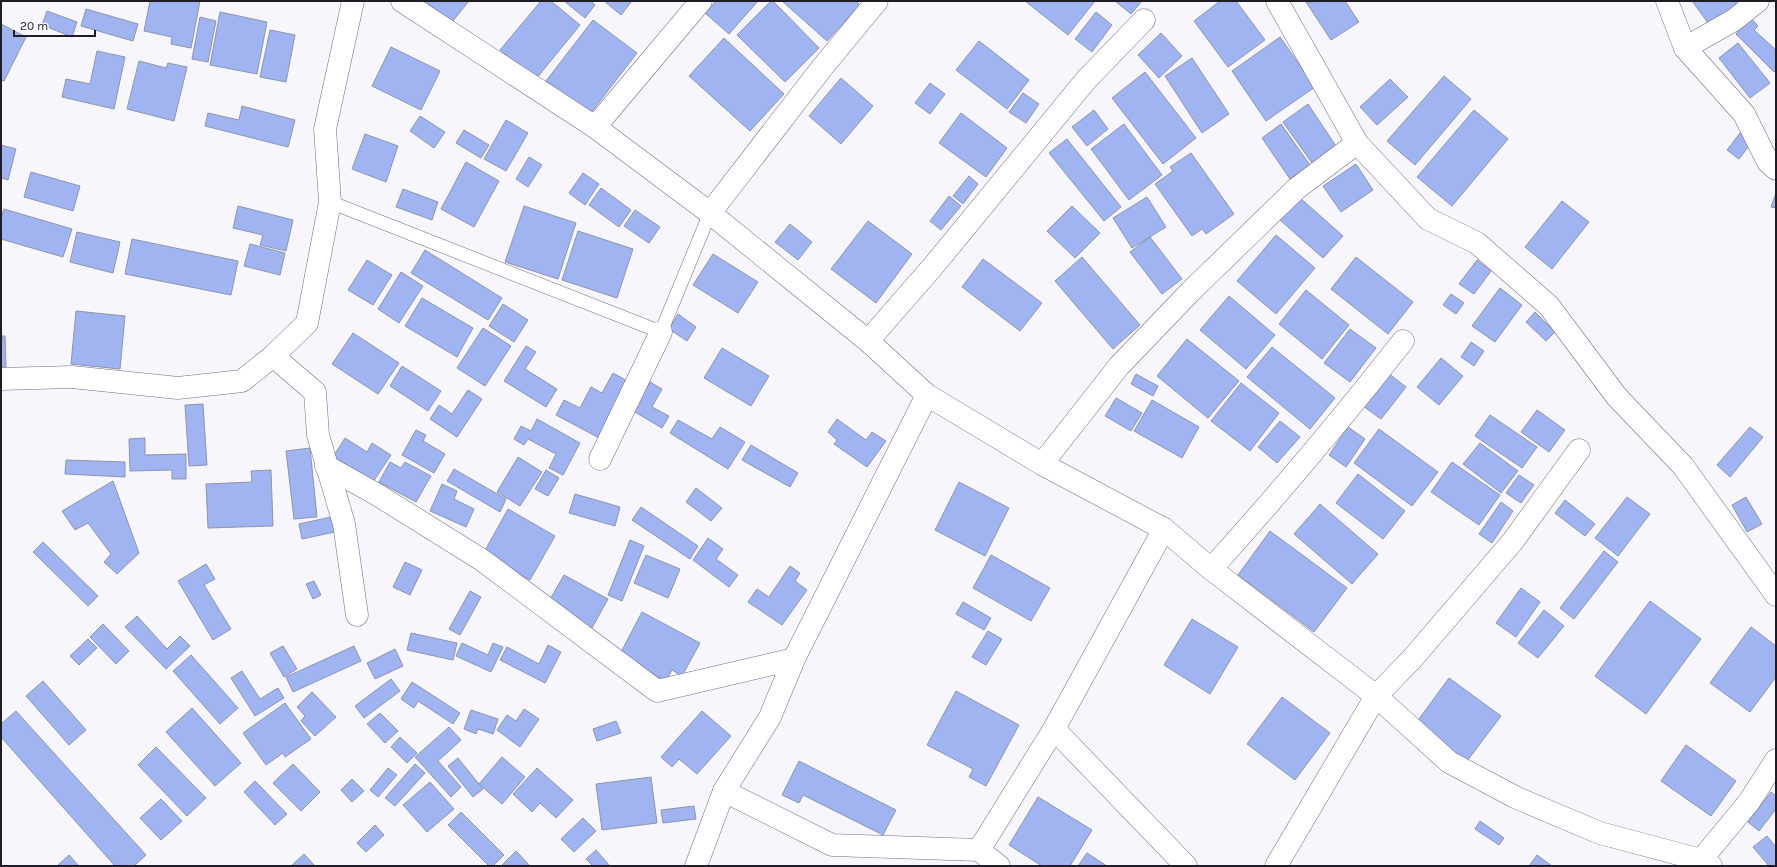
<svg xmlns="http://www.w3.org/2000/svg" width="1777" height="867" font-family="Karla,sans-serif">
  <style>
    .building { fill: #a0b4f1; stroke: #8c95ae }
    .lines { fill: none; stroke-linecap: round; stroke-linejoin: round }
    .lane-casing { stroke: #736c84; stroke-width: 14 }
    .street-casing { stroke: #736c84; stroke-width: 23 }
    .lane { stroke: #fff; stroke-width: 13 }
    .street { stroke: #fff; stroke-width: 22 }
  </style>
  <rect width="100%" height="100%" fill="#f7f6fc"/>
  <g class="building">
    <path d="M150,1H200L191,48L171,44L172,37L144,31Z"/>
    <path d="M425,1H469L452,22Z"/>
    <path d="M541,1H551L580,25L536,79L500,50Z"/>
    <path d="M564,1H591L595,5L585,18Z"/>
    <path d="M604,1H632L621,15Z"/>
    <path d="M716,1H758L729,34L705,13Z"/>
    <path d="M771,1H773L819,48L785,82L737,35Z"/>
    <path d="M782,1H856L860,5L827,41Z"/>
    <path d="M1025,1H1095L1068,35Z"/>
    <path d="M1115,1H1142L1131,14Z"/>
    <path d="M1220,1H1236L1265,40L1228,67L1194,21Z"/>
    <path d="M1345,1L1359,22L1331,40L1306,2Z"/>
    <path d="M1692,1H1735L1739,7L1711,27Z"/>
    <path d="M86,9L138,24L133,41L81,26Z"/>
    <path d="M47,11L77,22L72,37L42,25Z"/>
    <path d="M220,12L267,22L257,74L210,65Z"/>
    <path d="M1096,12L1112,25L1092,52L1075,39Z"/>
    <path d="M200,17L216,21L208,62L192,59Z"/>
    <path d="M1750,17L1758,26L1754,30L1775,49L1776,47V69L1774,72L1736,34Z"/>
    <path d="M593,20L637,53L590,114L546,81Z"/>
    <path d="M1,24L26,37L4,81L1,80Z"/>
    <path d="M270,30L295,35L286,82L260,77Z"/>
    <path d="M1161,33L1182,56L1159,78L1138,55Z"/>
    <path d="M1280,37L1315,87L1266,121L1232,71Z"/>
    <path d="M724,38L784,94L750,131L689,76Z"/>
    <path d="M979,41L1029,80L1007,109L956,70Z"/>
    <path d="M1738,43L1770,83L1750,98L1719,58Z"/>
    <path d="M391,47L440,71L421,110L372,86Z"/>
    <path d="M97,51L125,57L114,109L62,97L66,79L90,84Z"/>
    <path d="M1192,58L1229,114L1202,133L1165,76Z"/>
    <path d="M139,61L166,68L168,63L187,67L174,121L127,109Z"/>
    <path d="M1145,72L1196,138L1163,164L1112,98Z"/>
    <path d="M1444,76L1471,99L1415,165L1387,141Z"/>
    <path d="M841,78L873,106L841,144L809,116Z"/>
    <path d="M1390,79L1408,97L1377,125L1360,107Z"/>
    <path d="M930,83L945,94L930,114L915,103Z"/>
    <path d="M1023,93L1039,104L1026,123L1009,112Z"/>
    <path d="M1308,104L1336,146L1312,163L1283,122Z"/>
    <path d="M242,106L295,120L288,147L205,126L208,113L239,120Z"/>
    <path d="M1094,110L1108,129L1087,146L1072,127Z"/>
    <path d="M1474,110L1508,139L1452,206L1417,177Z"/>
    <path d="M961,113L1007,148L986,177L939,143Z"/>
    <path d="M420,116L445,132L434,148L410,131Z"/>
    <path d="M506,120L528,133L506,171L484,159Z"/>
    <path d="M1124,124L1162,175L1129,200L1091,149Z"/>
    <path d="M1281,124L1310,165L1290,179L1262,138Z"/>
    <path d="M464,130L489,145L481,158L456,143Z"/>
    <path d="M1740,133L1752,142L1739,159L1727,150Z"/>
    <path d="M365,134L398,146L386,182L352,169Z"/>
    <path d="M1067,139L1121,207L1104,221L1049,153Z"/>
    <path d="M1,145L16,149L8,180L1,178Z"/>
    <path d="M1191,153L1234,214L1206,234L1202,229L1192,236L1155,184L1173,171L1170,167Z"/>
    <path d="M529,157L542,165L528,187L516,179Z"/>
    <path d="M466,162L499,181L474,227L441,209Z"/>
    <path d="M1356,164L1373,190L1341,212L1323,186Z"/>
    <path d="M31,172L80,186L73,211L24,197Z"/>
    <path d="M583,173L599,184L585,205L569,193Z"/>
    <path d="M969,176L978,184L963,204L953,196Z"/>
    <path d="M601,188L631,210L619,227L589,205Z"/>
    <path d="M403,189L438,202L432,220L396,207Z"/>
    <path d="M1776,193V208L1771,207Z"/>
    <path d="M949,196L961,206L941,230L930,221Z"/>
    <path d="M1147,197L1166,227L1132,248L1113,218Z"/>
    <path d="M1299,197L1343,236L1323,258L1280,220Z"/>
    <path d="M1562,201L1589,222L1552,269L1525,247Z"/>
    <path d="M238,206L293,220L286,251L260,245L263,235L233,228Z"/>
    <path d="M524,206L576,223L558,279L505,262Z"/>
    <path d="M1072,206L1100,233L1075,258L1047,231Z"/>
    <path d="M4,209L72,229L63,257L1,239V218Z"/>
    <path d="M635,210L660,227L649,243L624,226Z"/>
    <path d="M868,221L912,254L876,303L831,269Z"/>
    <path d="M790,224L812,242L798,260L775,242Z"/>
    <path d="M578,231L633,249L617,298L562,280Z"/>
    <path d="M77,232L120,242L113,273L70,262Z"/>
    <path d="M1276,235L1315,268L1276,314L1237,281Z"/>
    <path d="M1150,237L1182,279L1162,294L1130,252Z"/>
    <path d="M132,239L238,261L231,295L125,274Z"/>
    <path d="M250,244L285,253L280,275L244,266Z"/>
    <path d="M425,250L502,298L488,320L411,273Z"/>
    <path d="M713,254L758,282L738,313L693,285Z"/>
    <path d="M1082,257L1140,325L1113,349L1055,281Z"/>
    <path d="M1356,257L1413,302L1388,334L1331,289Z"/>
    <path d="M983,259L1042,303L1020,331L962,287Z"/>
    <path d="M367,260L392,275L373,305L348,290Z"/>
    <path d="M1477,260L1491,271L1474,294L1459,284Z"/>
    <path d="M401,272L423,286L399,323L378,309Z"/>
    <path d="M1500,288L1522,305L1495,342L1472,326Z"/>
    <path d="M1306,290L1349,325L1322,359L1279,324Z"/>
    <path d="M1451,294L1464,303L1456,314L1443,305Z"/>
    <path d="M1229,296L1275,335L1246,369L1200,330Z"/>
    <path d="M422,298L473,328L457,357L405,326Z"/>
    <path d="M503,304L528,320L514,342L489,326Z"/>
    <path d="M76,311L125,316L120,369L71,364Z"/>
    <path d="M1535,312L1555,332L1546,341L1526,322Z"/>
    <path d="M678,314L696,327L687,341L669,329Z"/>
    <path d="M483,328L511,346L485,386L457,368Z"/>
    <path d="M1350,329L1376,348L1350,382L1324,363Z"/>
    <path d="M353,333L399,363L378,394L332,364Z"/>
    <path d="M1,336H5L6,367H1Z"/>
    <path d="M1187,339L1239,381L1208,418L1157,376Z"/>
    <path d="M1471,342L1484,351L1474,366L1461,357Z"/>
    <path d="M526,346L536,352L525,369L557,389L546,407L504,381Z"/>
    <path d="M1272,347L1335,398L1310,429L1247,377Z"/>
    <path d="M722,348L769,376L751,406L704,378Z"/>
    <path d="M1441,358L1463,376L1439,405L1417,387Z"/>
    <path d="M402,366L441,391L428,411L390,386Z"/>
    <path d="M613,373L631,383L601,439L556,415L564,400L580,408L591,387L602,393Z"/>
    <path d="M1388,373L1406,387L1381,419L1363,406Z"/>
    <path d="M1136,374L1158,386L1153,396L1131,384Z"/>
    <path d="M650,382L662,389L652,407L669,416L662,428L633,411Z"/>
    <path d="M1241,383L1279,413L1250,451L1211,421Z"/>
    <path d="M468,390L482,399L457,437L430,419L439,405L452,414Z"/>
    <path d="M1116,398L1142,413L1131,431L1105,416Z"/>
    <path d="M1152,400L1199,427L1182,458L1134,431Z"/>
    <path d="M203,404L207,465L189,466L185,405Z"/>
    <path d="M1537,410L1565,430L1549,452L1521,432Z"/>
    <path d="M1490,415L1537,447L1522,468L1475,436Z"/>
    <path d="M537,419L580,443L563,475L549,468L556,454L528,439L524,445L514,439L521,426L531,431Z"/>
    <path d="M837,419L866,440L872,432L886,441L867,467L834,444L837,440L828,432Z"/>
    <path d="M678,420L712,439L720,427L745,442L728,469L670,433Z"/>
    <path d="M1280,421L1300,437L1277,463L1258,447Z"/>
    <path d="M1348,427L1365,439L1346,467L1329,455Z"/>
    <path d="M1750,427L1763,437L1730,477L1717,465Z"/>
    <path d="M1379,429L1438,472L1412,506L1354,463Z"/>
    <path d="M416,430L426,435L423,441L445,454L434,473L402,455Z"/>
    <path d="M145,438V455L186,454V479H172V470L130,471L129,439Z"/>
    <path d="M345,438L367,452L372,443L391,455L373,482L333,457Z"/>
    <path d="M1480,443L1518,471L1501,493L1463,464Z"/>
    <path d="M751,445L798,473L790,487L742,460Z"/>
    <path d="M310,448L317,517L294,519L286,451Z"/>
    <path d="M518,457L542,472L520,506L497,492Z"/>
    <path d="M66,460L125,462V477L65,474Z"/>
    <path d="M390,462L401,468L405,462L431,476L416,502L379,482Z"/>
    <path d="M1452,462L1500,495L1479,525L1431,492Z"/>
    <path d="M454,469L506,499L500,512L447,481Z"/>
    <path d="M271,470L273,526L208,528L206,484L252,482L251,471Z"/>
    <path d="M546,470L559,478L548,496L535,489Z"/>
    <path d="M1358,474L1405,511L1383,539L1336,503Z"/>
    <path d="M1519,475L1534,485L1521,503L1506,493Z"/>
    <path d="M113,481L139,553L117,574L104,562L111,554L88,523L75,530L62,511Z"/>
    <path d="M959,482L1009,508L985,556L935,530Z"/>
    <path d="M442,484L457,491L454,499L474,509L466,527L430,511Z"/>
    <path d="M696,488L722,508L711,521L686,502Z"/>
    <path d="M575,494L620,507L615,526L569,513Z"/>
    <path d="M1627,497L1650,514L1618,556L1595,538Z"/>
    <path d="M1746,497L1762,524L1747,532L1732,505Z"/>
    <path d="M1565,500L1595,524L1585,536L1555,513Z"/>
    <path d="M1501,502L1513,511L1492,543L1479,534Z"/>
    <path d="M1320,504L1378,554L1352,584L1294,534Z"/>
    <path d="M641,507L698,546L690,559L632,520Z"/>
    <path d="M508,509L555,536L530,580L483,554Z"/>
    <path d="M331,517L335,532L302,539L299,524Z"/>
    <path d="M1270,531L1347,588L1314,632L1238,575Z"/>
    <path d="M708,538L723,549L716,559L738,575L729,587L693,560Z"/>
    <path d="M630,540L644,546L622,601L608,595Z"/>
    <path d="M43,542L98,596L88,606L33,552Z"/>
    <path d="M1604,551L1618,562L1574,619L1560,608Z"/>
    <path d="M646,555L680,569L668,598L634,583Z"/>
    <path d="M991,555L1050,588L1031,621L973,588Z"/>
    <path d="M405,562L422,570L410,595L393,587Z"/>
    <path d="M206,564L215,579L204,585L231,629L213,640L178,581Z"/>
    <path d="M790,566L800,573L795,581L807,590L782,625L748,602L757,589L769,597Z"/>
    <path d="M564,575L608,599L592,628L548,603Z"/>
    <path d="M314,581L321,595L313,599L306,584Z"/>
    <path d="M1521,588L1540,602L1516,637L1496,623Z"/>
    <path d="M470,591L481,597L460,635L449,629Z"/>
    <path d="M1650,601L1701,639L1646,714L1595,676Z"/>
    <path d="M963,602L991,618L984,630L956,614Z"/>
    <path d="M1544,610L1564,626L1538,658L1518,643Z"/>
    <path d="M642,612L700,643L682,676L672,670L666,681L619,656Z"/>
    <path d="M137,616L167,649L180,636L190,646L166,669L125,627Z"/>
    <path d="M1192,619L1238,647L1210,694L1164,665Z"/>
    <path d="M103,624L129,651L116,664L90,637Z"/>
    <path d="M1751,627L1776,646V677L1750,712L1710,683Z"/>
    <path d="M988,631L1002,639L986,665L972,657Z"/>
    <path d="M411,633L457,643L453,660L407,650Z"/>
    <path d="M88,639L97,648L79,665L70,656Z"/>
    <path d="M462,643L488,655L493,643L503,647L491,672L456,656Z"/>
    <path d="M548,645L561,652L545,683L500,660L507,647L539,664Z"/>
    <path d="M283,646L297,669L284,677L270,653Z"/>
    <path d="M354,646L361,661L293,692L286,677Z"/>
    <path d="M395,649L403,666L375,679L367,663Z"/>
    <path d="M191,655L238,708L220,724L173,671Z"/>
    <path d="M242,671L260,699L278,688L284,698L255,716L231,678Z"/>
    <path d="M1449,678L1501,716L1467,761L1416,723Z"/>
    <path d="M391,679L400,691L364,718L355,706Z"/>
    <path d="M43,681L86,730L69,745L26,696Z"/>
    <path d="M412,682L460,713L453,724L418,701L414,708L401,699Z"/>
    <path d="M956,691L1019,725L986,786L969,777L973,769L927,745Z"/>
    <path d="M312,692L336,717L315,736L301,721L305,716L297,707Z"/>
    <path d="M1282,697L1330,733L1295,780L1247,744Z"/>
    <path d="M285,703L311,739L285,757L283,753L266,765L243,733Z"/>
    <path d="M192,708L241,763L215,786L166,732Z"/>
    <path d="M524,709L539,719L520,747L497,730L507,715L516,721Z"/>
    <path d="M471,710L498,719L493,734L478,729L476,734L464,729Z"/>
    <path d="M16,711L146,855L134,866H115L1,737V724Z"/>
    <path d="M702,711L731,736L697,774L679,759L672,767L661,757Z"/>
    <path d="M380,713L398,731L385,743L367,724Z"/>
    <path d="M616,721L621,733L597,741L593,729Z"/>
    <path d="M449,727L461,740L438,761L461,787L451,797L415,757Z"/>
    <path d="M400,737L417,753L407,763L391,747Z"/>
    <path d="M1686,745L1736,781L1711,816L1661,781Z"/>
    <path d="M156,747L206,798L187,816L138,765Z"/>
    <path d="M502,757L525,777L502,804L479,784Z"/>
    <path d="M458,758L483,789L473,797L448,766Z"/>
    <path d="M799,761L896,810L883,835L803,795L799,803L782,795Z"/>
    <path d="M293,764L320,792L301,811L273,783Z"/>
    <path d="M415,764L425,773L395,806L385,798Z"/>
    <path d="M388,768L397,775L378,797L370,790Z"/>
    <path d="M537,768L573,800L556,818L540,803L532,812L513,794Z"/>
    <path d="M651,777L657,823L602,830L596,784Z"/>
    <path d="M352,779L364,791L352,802L341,790Z"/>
    <path d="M255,781L287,814L275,825L244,792Z"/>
    <path d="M430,782L454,809L427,832L403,805Z"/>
    <path d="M1771,792L1776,796V809L1759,831L1748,822Z"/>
    <path d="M1038,797L1092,830L1070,866H1042L1009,845Z"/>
    <path d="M161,799L182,821L161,840L140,818Z"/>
    <path d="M694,806L696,819L663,823L661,810Z"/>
    <path d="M461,812L504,855L493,866H489L448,825Z"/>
    <path d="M583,818L596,831L574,852L561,839Z"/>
    <path d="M1480,821L1504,838L1499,845L1475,829Z"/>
    <path d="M375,825L384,835L366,852L357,843Z"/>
    <path d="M1767,836L1776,847V866H1769L1753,847Z"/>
    <path d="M596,850L610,866H593L586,859Z"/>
    <path d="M516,851L530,866H501Z"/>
    <path d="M1087,853L1107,866H1078Z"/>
    <path d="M304,854L315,866H291Z"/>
    <path d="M69,855L79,866H57Z"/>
    <path d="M1537,855L1552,866H1529Z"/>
  </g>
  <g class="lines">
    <g class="lane-casing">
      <path id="lane" d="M330,202L661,332L710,213"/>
    </g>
    <g class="street-casing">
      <g id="street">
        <path d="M402,1L595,127L710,213L868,341L927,395L1042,464L1164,529L1211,569L1376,696L1449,762L1517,798L1600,833L1701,860L1711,866"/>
        <path d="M1277,1L1357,143L1428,219L1477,243L1549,306L1617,397L1683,466L1776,595"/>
        <path d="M1667,1L1685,48L1744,114L1768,162L1776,169"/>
        <path d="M1685,48L1734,20L1758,1"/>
        <path d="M595,127L701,1"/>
        <path d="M710,213L821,69L877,1"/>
        <path d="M868,341L935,264L1086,80L1144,20"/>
        <path d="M273,356L315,392L318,435L344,524L357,615"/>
        <path d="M1,379L72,377L178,388L242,381L273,356L307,323L330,202L325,129L353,1"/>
        <path d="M600,459L661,332"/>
        <path d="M1042,464L1119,366L1191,291L1296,189L1357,143"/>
        <path d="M326,466L376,494L482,560L657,691L794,659"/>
        <path d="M1211,569C1278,495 1341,420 1403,341"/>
        <path d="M1054,729L1186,866"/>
        <path d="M724,791L832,845L979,850L1054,729L1164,529"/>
        <path d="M979,850L999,866"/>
        <path d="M1701,860L1749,802L1776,760"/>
        <path d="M696,866L724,791L770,717L794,659L927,395"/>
        <path d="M1276,866L1376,696L1412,659L1513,541L1579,450"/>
      </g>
    </g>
    <use href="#lane" class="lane"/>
    <use href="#street" class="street"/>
  </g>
  <rect width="1777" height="867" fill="none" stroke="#1f1c26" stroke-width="4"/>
  <path d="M14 30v6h81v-6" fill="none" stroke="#1f1c26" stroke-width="2"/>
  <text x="20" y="30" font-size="12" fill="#1f1c26" stroke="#f7f6fc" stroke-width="3" paint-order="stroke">20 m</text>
</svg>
